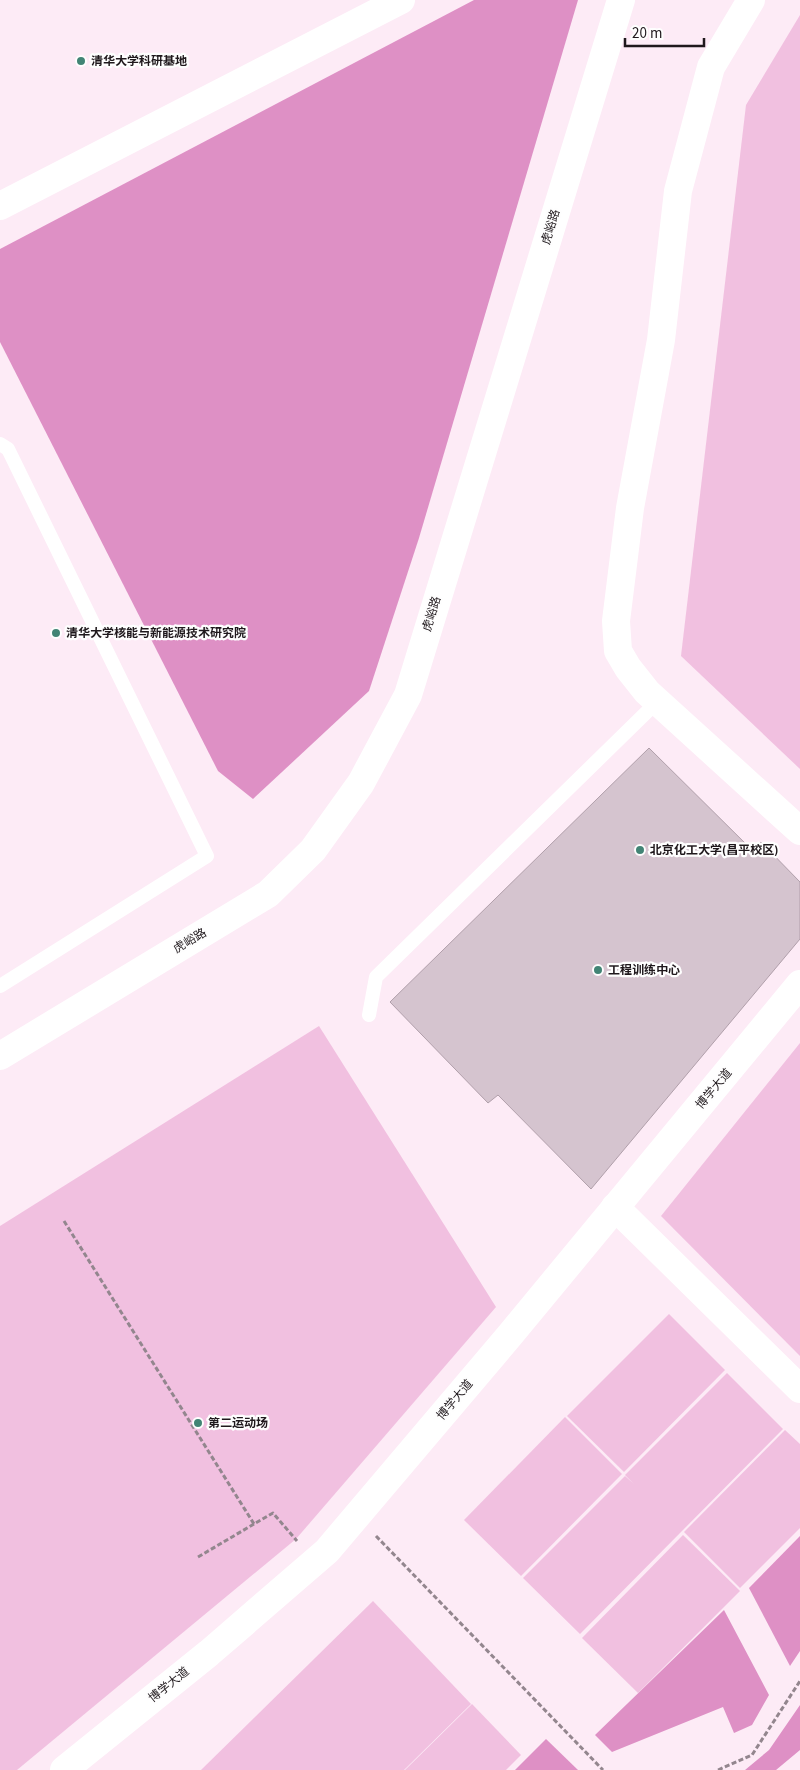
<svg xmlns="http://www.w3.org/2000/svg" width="800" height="1770" font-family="'Source Sans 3','Noto Sans SC',sans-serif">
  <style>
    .green { fill: #f1c0e0 }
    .forest { fill: #de90c5 }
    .building { fill: #d5c4cf; stroke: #b09faa }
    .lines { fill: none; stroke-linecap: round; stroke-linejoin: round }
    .path { stroke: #93868e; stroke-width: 3; stroke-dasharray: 5 2.5; stroke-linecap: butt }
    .lane { stroke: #fff; stroke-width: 14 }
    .street { stroke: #fff; stroke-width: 28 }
    .secondary { stroke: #fff; stroke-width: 28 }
    .poi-dot { fill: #428475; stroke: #fefefe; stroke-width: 2 }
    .labels { text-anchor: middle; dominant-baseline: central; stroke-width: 4.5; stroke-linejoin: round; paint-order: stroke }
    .poi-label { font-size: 12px; font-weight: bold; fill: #1f181c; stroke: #fefefe; text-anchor: start }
    .street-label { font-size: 12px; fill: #1f181c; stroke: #fefefe }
  </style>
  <rect width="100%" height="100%" fill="#fdebf6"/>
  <g class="green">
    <path d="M800,15V769L681,656L746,105Z"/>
    <path d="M319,1026L496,1307L296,1539L17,1770H0V1226Z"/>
    <path d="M800,1043V1356L661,1216Z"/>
    <path d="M669,1314L725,1370L624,1472L567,1416Z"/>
    <path d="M727,1373L783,1429L580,1634L523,1578L625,1476L634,1484L625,1475Z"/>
    <path d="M565,1417L622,1474L521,1576L464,1520Z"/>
    <path d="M785,1430L800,1444V1528L740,1588L684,1532Z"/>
    <path d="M683,1535L740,1591L638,1693L582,1638Z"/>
    <path d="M373,1601L471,1704L404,1770H201Z"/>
    <path d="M472,1704L521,1755L506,1770H405Z"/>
  </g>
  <g class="forest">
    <path d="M474,0H578L419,538L369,691L253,799L218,771L0,342V249Z"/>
    <path d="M800,1536V1651L790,1666L749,1588Z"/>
    <path d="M724,1610L769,1695L752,1725L734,1733L723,1707L612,1752L595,1735Z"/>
    <path d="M800,1705V1750L776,1770H745L769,1750Z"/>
    <path d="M546,1739L578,1770H515Z"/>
  </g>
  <path class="building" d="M649,748L752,850L761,842L800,882V939L591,1189L498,1095L488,1103L390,1002Z"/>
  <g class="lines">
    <g class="path">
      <path d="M64,1221L254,1524L273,1513L297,1541"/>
      <path d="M376,1536L603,1770"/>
      <path d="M198,1557L254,1524"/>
      <path d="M718,1770L752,1755L800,1681"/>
    </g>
    <g class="lane">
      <path d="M0,444L8,449L207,856L0,986"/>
      <path d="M369,1015L376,977L658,701"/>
    </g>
    <g class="street">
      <path d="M751,0L711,67L678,191L661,340L630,508L616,621L618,651L628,668L647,692L800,831"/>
      <path d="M0,206L401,0"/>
      <path d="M615,1207L800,1389"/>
      <path d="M64,1770L209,1653L327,1551L510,1335L800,984"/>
    </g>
    <path class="secondary" d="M0,1056L268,894L313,850L361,783L408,695L621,0"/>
  </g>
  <g class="poi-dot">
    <circle cx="81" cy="61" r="5"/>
    <circle cx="56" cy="633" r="5"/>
    <circle cx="640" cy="850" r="5"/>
    <circle cx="598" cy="970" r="5"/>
    <circle cx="198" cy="1423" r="5"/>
  </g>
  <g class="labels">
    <g class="poi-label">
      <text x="91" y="61">清华大学科研基地</text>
      <text x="66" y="633">清华大学核能与新能源技术研究院</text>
      <text x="650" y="850">北京化工大学(昌平校区)</text>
      <text x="608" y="970">工程训练中心</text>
      <text x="208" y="1423">第二运动场</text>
    </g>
    <g class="street-label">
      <text transform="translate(551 227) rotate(-73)">虎峪路</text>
      <text transform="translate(432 614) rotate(-73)">虎峪路</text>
      <text transform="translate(190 941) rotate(-31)">虎峪路</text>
      <text transform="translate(714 1089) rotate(-50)">博学大道</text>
      <text transform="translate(455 1400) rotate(-50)">博学大道</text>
      <text transform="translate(169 1685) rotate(-39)">博学大道</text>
    </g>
  </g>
  <path d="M625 38v8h79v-8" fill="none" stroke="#1f181c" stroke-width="2.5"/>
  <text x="632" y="38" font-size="15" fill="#1f181c" stroke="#fefefe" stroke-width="4" paint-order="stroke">20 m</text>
</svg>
